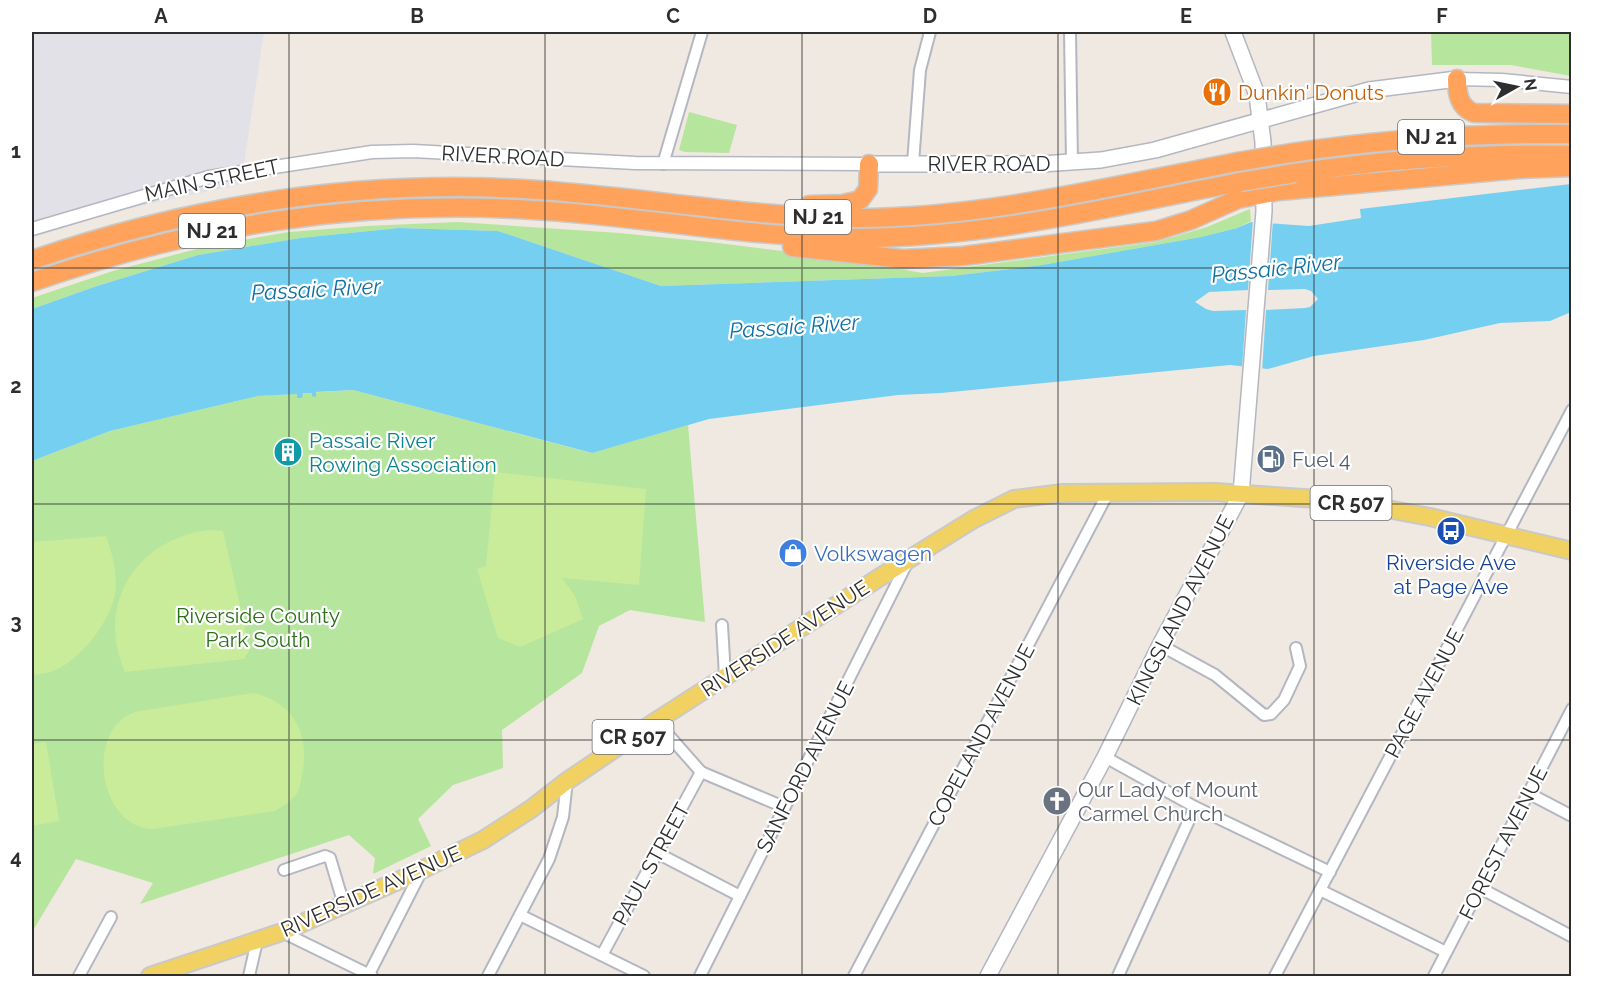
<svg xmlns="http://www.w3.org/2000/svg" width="1603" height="1008" font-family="Raleway,sans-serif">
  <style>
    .industrial { fill: #e3e1e8 }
    .green { fill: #b6e59e }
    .pitch { fill: #c9ec9a }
    .water { fill: #75cff0 }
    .pier { fill: #efe9e1 }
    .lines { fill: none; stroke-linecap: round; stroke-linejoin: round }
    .minor-casing { stroke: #b4b7c1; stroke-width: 14 }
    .tertiary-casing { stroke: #b4b7c1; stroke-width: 15 }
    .secondary-casing { stroke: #b4b7c1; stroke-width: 18 }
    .primary-casing { stroke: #c9c9c9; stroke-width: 20 }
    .motorway-casing { stroke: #c9c9c9; stroke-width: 21 }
    .minor { stroke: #fff; stroke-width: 10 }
    .tertiary { stroke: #fff; stroke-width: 12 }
    .secondary { stroke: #fff; stroke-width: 15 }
    .primary { stroke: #f2d163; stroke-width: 16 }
    .motorway { stroke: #ffa35c; stroke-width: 18 }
    .motorway-bridge-casing { stroke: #c9c9c9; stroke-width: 21; stroke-linecap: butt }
    .motorway-bridge { stroke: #ffa35c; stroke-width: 18 }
    .grid { fill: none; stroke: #2e2e2e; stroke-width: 1.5; stroke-opacity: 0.55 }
    .labels { text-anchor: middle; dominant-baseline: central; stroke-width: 4.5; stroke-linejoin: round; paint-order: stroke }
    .shield { fill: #fff; stroke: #6d6d6d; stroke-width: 1.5 }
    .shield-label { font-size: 20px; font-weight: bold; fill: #2e2e2e }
    .food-label { font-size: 21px; fill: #c56008; stroke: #fff; text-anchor: start }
    .street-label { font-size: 21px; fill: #2e2e2e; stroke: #fff }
    .culture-label { font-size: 21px; fill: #0d838f; stroke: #fff; text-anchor: start }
    .service-label { font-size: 21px; fill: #4e5e75; stroke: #fff; text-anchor: start }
    .shop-label { font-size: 21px; fill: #366cbe; stroke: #fff; text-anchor: start }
    .transit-label { font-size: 21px; fill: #164399; stroke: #fff }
    .park-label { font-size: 21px; fill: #2c6e1b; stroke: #fff }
    .worship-label { font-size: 21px; fill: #5b616d; stroke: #fff; text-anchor: start }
    .water-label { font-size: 22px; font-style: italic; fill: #0d6fa3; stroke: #fff }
    .neatline { fill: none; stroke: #2e2e2e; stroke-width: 2 }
    .grid-label { font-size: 20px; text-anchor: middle; font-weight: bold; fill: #2e2e2e }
  </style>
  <rect width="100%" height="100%" fill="#efe9e1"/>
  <path class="industrial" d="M32,32H264L241,184L118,211L32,238Z"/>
  <g class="green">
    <path d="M1431,32H1571V76L1511,65H1432Z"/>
    <path d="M689,112L737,125L729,153L685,152L679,150Z"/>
    <path d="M1250,209L1251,221L1237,228L1201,237L1042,265L952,276L661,286L498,231L399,228L300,238L198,255L97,286L32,309V298L113,271L208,246L289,232L367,226L458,222L619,233L710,242L821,256L923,273L1156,242L1207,227Z"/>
    <path d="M353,390L591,453L688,425L705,622L630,610L599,626L582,673L502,730L503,768L453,785L418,819L431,846L373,874L375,858L349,835L140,904L153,883L76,859L32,932V461L110,431L258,396Z"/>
  </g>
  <g class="pitch">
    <path d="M495,472L646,489L639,585L562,578L575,596L583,619L520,647L498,638L477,569L486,566Z"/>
    <path d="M209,530L223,531L250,649L244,659L125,672C95,604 136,539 209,530Z"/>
    <path d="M106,536C112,552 116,569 116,587C114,618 80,663 50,672C44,674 37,674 32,675V542Z"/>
    <path d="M253,693C292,701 309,732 303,770C301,777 301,787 297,793C292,801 283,806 275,811L153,829C96,828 84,722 140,711Z"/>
    <path d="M46,742L59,821L32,826V744Z"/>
  </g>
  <path class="water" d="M1571,184V312L1550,321L1500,323L1424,340L1314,356L1268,369L1230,365L941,393L898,395L709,419L592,453L353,390L316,392V397L312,396V393H303L302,398H297V394L258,396L110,431L32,461V309L97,286L198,255L300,238L399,228L498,231L661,286L952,276L1042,265L1201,237L1237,228L1251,222L1309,226L1361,218L1360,209Z"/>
  <path class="pier" d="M1253,219L1273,220L1268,290L1305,289L1311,291L1318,299L1310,307L1305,308L1266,310L1262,372L1242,369L1246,310L1213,311L1206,309L1195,302L1209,292L1248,290Z"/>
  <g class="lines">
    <g class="minor-casing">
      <g id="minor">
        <path d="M1070,32L1072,163"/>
        <path d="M913,163L920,70L930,32"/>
        <path d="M663,164L702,32"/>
        <path d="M722,625L725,676"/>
        <path d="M1160,645L1215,675L1264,715L1271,714L1284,700L1300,666L1296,648"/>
        <path d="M656,721L701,772L784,807"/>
        <path d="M1105,757L1195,807L1330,872"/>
        <path d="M1528,793L1572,816"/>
        <path d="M657,853L740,896"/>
        <path d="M284,870L325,856L330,858L344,905"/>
        <path d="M1480,888L1571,936"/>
        <path d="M1320,890L1446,952"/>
        <path d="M520,915L644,976"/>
        <path d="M282,932L372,976"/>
        <path d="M602,955L701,772"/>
        <path d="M79,976L111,917"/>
        <path d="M249,976L257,941"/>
        <path d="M368,976L422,870"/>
        <path d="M488,976L549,859L563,817L567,781"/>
        <path d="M700,976L908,561"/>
        <path d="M854,976L1108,493"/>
        <path d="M1118,976L1195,807"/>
        <path d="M1275,976L1572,410"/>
        <path d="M1434,976L1572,709"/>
      </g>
    </g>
    <g class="tertiary-casing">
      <g id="tertiary">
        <path d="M1457,79L1502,80L1572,87"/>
        <path d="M32,229L209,177L372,152L413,151L635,163L869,164"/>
      </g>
    </g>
    <g class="secondary-casing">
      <g id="secondary">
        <path d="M869,164H1041L1101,160L1155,150L1369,90L1457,79"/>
        <path d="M988,976L1105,757L1160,645L1241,494L1264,211L1263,142L1257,95L1233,32"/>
      </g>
    </g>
    <g class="primary-casing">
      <path id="primary" d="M150,976L282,932L409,876L483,840L531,809L567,781L650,725L877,579L974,519L1014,499L1063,493L1215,492L1318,499L1355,503L1430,517L1572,551"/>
    </g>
    <g class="motorway-casing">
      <g id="motorway">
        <path d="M1457,79C1457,94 1459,107 1474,113L1572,114"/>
        <path d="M1291,153C1385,139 1477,133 1572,134"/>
        <path d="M1295,173C1387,159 1478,153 1572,155"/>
        <path d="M809,205L843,204L860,200L868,189L869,164"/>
        <path d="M792,247L903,259L963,256L1156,231L1191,220L1238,199L1279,191L1519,169L1572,167"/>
        <path d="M32,260C195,204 365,178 538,190C644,197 749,217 855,218C984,218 1111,186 1237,162"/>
        <path d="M32,282C196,225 359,199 533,210C641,216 749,238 857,238C987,238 1114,206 1240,182"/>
      </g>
    </g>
    <use href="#minor" class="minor"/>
    <use href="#tertiary" class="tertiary"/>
    <use href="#secondary" class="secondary"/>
    <use href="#primary" class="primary"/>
    <use href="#motorway" class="motorway"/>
    <g class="motorway-bridge-casing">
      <g id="motorway-bridge">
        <path d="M1237,162L1291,153"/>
        <path d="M1240,182L1295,173"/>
      </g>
    </g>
    <use href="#motorway-bridge" class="motorway-bridge"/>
  </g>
  <path class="grid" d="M289,32V976M545,32V976M802,32V976M1058,32V976M1314,32V976M32,268H1572M32,504H1572M32,740H1572"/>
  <defs>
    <g id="restaurant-disc" transform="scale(1.5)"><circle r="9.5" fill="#e8710a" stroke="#fff"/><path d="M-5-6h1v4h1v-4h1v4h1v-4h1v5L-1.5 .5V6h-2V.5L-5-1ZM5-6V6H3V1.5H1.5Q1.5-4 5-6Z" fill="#fff"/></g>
    <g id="building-disc" transform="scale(1.5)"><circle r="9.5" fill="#0f9aa8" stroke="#fff"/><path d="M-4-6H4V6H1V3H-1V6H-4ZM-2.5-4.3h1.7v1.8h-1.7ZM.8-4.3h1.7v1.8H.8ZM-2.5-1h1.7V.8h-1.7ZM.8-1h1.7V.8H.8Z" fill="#fff"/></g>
    <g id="fuel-disc" transform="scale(1.5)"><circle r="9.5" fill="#5c6f8a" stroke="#fff"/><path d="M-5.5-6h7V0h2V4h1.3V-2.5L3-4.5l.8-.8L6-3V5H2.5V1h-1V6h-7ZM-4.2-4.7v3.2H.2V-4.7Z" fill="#fff"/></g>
    <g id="bus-disc" transform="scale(1.5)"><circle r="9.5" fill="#1a4fb4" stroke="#fff"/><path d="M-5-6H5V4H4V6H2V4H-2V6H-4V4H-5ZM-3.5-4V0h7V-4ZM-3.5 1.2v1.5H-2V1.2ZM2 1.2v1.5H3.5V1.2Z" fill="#fff"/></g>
    <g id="shop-disc" transform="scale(1.5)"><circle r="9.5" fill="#3f7fe0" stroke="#fff"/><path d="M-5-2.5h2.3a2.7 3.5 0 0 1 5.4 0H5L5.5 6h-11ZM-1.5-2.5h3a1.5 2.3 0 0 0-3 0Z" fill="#fff"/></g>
    <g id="church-disc" transform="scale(1.5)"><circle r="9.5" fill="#6b7280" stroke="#fff"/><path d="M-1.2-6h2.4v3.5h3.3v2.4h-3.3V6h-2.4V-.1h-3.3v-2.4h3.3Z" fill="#fff"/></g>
  </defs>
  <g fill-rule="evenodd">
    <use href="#restaurant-disc" x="1217" y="92"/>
    <use href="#building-disc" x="288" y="452"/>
    <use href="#fuel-disc" x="1271" y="459"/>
    <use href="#bus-disc" x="1451" y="531"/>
    <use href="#shop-disc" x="793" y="553"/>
    <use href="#church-disc" x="1057" y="801"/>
  </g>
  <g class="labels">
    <g class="shield">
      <rect x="1398" y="120" width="66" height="34" rx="4.5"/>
      <rect x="785" y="200" width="66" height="34" rx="4.5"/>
      <rect x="179" y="214" width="66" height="34" rx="4.5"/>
      <rect x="1310.5" y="486" width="81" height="34" rx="4.5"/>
      <rect x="592.5" y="720" width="81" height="34" rx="4.5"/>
    </g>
    <g class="shield-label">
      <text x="1431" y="137">NJ 21</text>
      <text x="818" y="217">NJ 21</text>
      <text x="212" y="231">NJ 21</text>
      <text x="1351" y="503">CR 507</text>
      <text x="633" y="737">CR 507</text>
    </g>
    <g class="food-label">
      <text x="1238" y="92">Dunkin' Donuts</text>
    </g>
    <g class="street-label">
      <text transform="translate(503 156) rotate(3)">RIVER ROAD</text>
      <text x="989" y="163">RIVER ROAD</text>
      <text transform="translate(212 180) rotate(-12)">MAIN STREET</text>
      <text transform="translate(1180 610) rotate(-63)">KINGSLAND AVENUE</text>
      <text transform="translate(785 638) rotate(-33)">RIVERSIDE AVENUE</text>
      <text transform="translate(1424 693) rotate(-62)">PAGE AVENUE</text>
      <text transform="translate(981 735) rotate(-62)">COPELAND AVENUE</text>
      <text transform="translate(805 767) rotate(-63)">SANFORD AVENUE</text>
      <text transform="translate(1503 843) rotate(-63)">FOREST AVENUE</text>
      <text transform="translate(651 864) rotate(-61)">PAUL STREET</text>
      <text transform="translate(371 891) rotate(-24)">RIVERSIDE AVENUE</text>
    </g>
    <g class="culture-label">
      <text x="309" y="440">Passaic River<tspan x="309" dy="24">Rowing Association</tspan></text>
    </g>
    <g class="service-label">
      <text x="1292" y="459">Fuel 4</text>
    </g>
    <g class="shop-label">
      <text x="814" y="553">Volkswagen</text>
    </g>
    <g class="transit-label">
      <text x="1451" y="562">Riverside Ave<tspan x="1451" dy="24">at Page Ave</tspan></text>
    </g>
    <g class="park-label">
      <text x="258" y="615">Riverside County<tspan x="258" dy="24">Park South</tspan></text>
    </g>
    <g class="worship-label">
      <text x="1078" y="789">Our Lady of Mount<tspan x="1078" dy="24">Carmel Church</tspan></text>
    </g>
    <g class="water-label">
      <text transform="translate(1276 268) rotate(-6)">Passaic River</text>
      <text transform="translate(316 289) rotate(-3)">Passaic River</text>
      <text transform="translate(794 326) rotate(-4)">Passaic River</text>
    </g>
  </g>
  <rect width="1603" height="1008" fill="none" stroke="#ffffff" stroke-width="66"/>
  <g transform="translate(1516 87) rotate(81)" stroke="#ffffff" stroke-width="4.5" paint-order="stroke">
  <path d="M0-4.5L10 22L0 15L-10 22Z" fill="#2e2e2e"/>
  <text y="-9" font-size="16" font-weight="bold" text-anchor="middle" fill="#2e2e2e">N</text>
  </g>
  <rect x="33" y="33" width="1537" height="942" class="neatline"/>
  <g class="grid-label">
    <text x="161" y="23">A</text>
    <text x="417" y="23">B</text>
    <text x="673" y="23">C</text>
    <text x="930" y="23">D</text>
    <text x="1186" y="23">E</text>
    <text x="1442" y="23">F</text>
    <text x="16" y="158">1</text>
    <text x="16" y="393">2</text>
    <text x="16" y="629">3</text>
    <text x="16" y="864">4</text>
  </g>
</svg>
